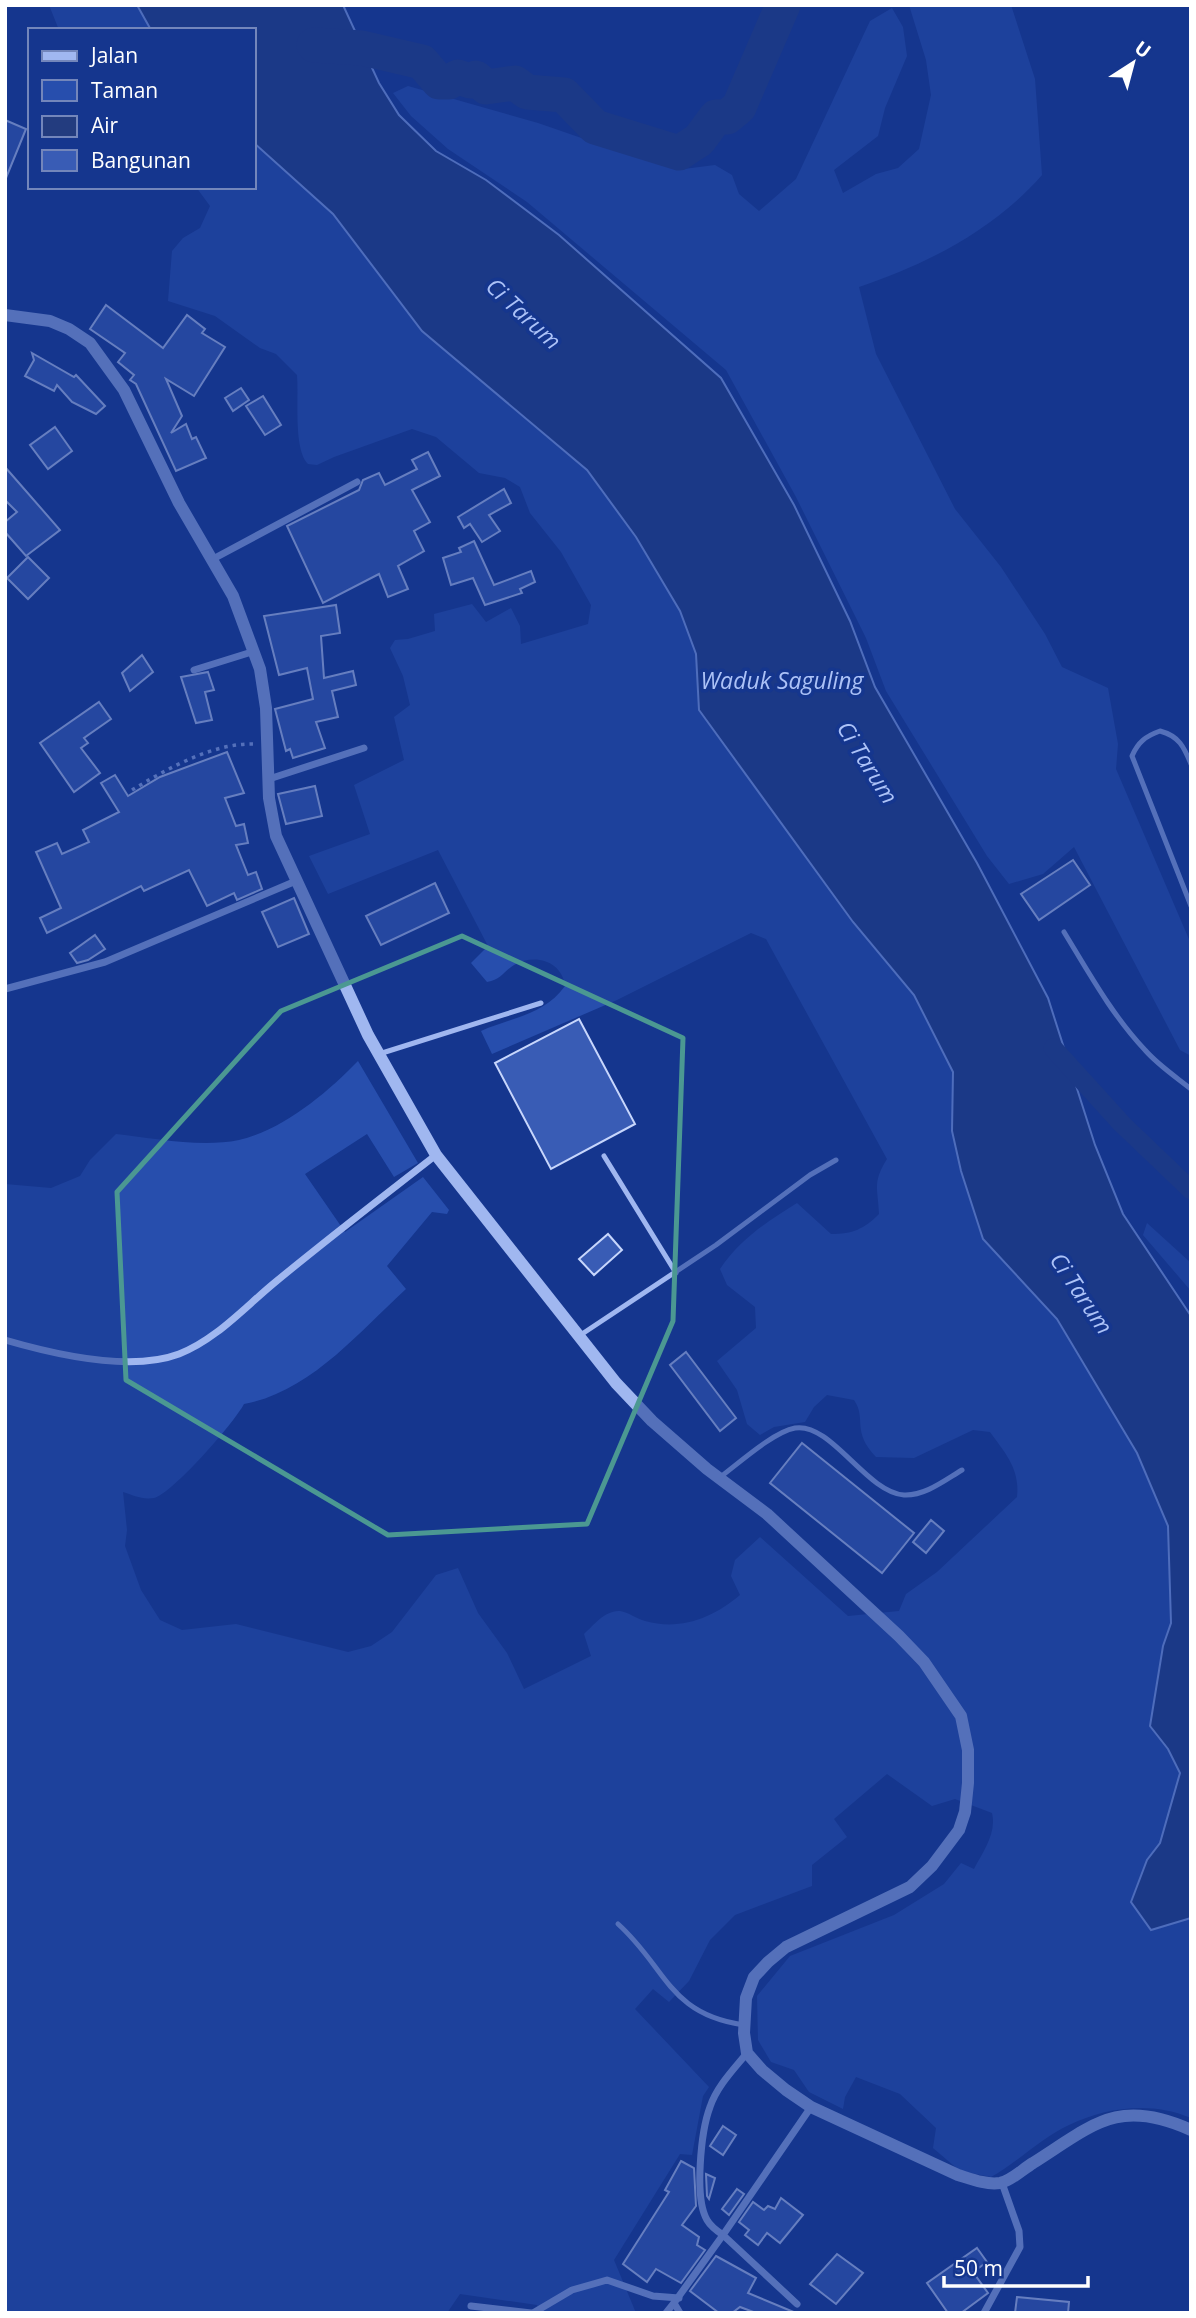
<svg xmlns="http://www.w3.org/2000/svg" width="1196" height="2318" font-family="'Open Sans',sans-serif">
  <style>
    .green { fill: #274ead }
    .water { fill: #233c7f; stroke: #92aff3; stroke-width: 2 }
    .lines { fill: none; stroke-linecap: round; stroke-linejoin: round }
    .canal { stroke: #233c7f; stroke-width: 19 }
    .river { stroke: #233c7f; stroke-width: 35 }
    .building { fill: #395cb5; stroke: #c7d6fc; stroke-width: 2 }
    .path { stroke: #a0b7f0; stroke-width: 3.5; stroke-dasharray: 3.5 5; stroke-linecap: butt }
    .service { stroke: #a0b7f0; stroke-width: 5 }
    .minor { stroke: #a0b7f0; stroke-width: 7 }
    .tertiary { stroke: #a0b7f0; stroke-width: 12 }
    .marked { fill: none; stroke: #4b9892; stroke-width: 5; stroke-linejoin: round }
    .labels { text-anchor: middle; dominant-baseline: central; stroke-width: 7; stroke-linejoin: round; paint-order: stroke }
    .water-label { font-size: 23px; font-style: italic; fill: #acc2f7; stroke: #15368e }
  </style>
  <rect width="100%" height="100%" fill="#15368e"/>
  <g class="green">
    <path d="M49,5H137L151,30H59Z"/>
    <path d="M909,5H1011L1035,79L1042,175C994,230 927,264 859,287L876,354L955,509L1001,567L1045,634L1062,667L1108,688L1118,744L1116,769L1191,944V1056L1180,1050L1074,847L1043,874L1009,884L987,856L886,691L866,638L796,497L726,370L527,202L448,149L411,116L393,93L408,86L538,123L619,151L661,156L676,170L715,165L732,175L739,194L759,211L796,179L870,21L892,8L903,27L907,56L885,108L878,136L834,170L843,193L876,174L898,168L919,149L931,95L926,60Z"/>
    <path d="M254,143L333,214L422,331L587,470L636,537L680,611L696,654L700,710L853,922L914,995L953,1072L952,1131L983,1239L1057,1319L1137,1453L1168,1526L1171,1623L1163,1646L1150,1725L1168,1749L1180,1773L1160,1844L1147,1860L1141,1879L1151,1930L1191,1918V2118C1152,2101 1106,2107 1069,2125C1041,2138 1018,2162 991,2177L960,2171L933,2148L936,2128L900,2094L856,2077L845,2097L843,2109L809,2092L794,2070L771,2062L758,2040L757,1996L790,1956L894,1915L944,1884L961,1863L974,1869C983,1852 997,1833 992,1813L955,1799L932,1806L887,1774L834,1819L847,1837L812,1865V1886L735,1915L710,1940L689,1981L669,2002L653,1989L635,2009L709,2087L703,2096L692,2155L680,2154L614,2260L636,2313H541L537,2305L460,2294L447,2313H5V1184L51,1188L80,1176L90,1160L116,1134C154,1138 200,1148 239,1140C283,1130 327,1093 358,1061L418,1163L394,1177L367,1134L305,1174L345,1232L423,1177L449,1210L447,1214L432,1212L387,1266L406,1289C358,1333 310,1392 244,1404C234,1423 172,1494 154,1498C142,1500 133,1495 123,1492L127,1530L125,1546L141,1590L160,1620L182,1630L236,1624L348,1652L371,1646L392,1632L436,1575L458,1568L478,1613L507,1653L524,1689L591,1656L584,1634C594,1625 605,1610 620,1611C628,1612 637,1619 645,1621C680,1631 713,1618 740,1595L731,1576L735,1560L760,1537L848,1616L899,1611L906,1594L937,1572L1017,1497C1020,1469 1006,1454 990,1432L973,1430L914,1458L876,1457C851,1431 867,1419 854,1400L827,1395L814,1407L805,1422L774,1427L760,1435L747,1424L737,1390L717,1361L756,1328L755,1307L727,1285L720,1269C740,1239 767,1222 797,1203L831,1234C853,1234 864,1229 879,1214C878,1188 872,1183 887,1159L766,939L751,933L617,1000L492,1054L481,1031C513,1017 544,1015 565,986C562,961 535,953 514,965C503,972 501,980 487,982L471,963L488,946L438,850L328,894L309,856L370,834L354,785L404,760L394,717L410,705L403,676L390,648L395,640L408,639L435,631L434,614L472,604L486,622L511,608L520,626L521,644L588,624L591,605L561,552L530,513L520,487L505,478L479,473L436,437L412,429L334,457L317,465L308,464C293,449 299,398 297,375L276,354L260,348L215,316L168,301L172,251L183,238L200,228L210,206L196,187H254Z"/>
    <path d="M1147,1223L1191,1263V1291L1143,1235Z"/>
  </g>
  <path class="water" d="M137,5H343L379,83L399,115L436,151L486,180L559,235L721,378L794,505L850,621L875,687L977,863L1048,998L1095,1145L1123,1214L1191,1316V1918L1151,1930L1131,1902L1147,1860L1160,1843L1180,1773L1168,1749L1150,1726L1163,1646L1171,1623L1168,1526L1137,1453L1057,1319L983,1239L961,1171L952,1131L953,1072L914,995L853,922L699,710L696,654L680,611L636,537L587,470L422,331L333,214L254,143V30H151Z"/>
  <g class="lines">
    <path class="canal" d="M1053,1048L1122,1124L1191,1190"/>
    <path class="river" d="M314,45L362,48L422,62L439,82H449L458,77L470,81L476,78L486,87L515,83L527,92L564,95L595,127L679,153L699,140L716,117H727L739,107L783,5"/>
  </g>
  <g class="building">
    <path d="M5,120L26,129L6,178H5Z"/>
    <path d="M106,305L163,348L187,315L205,329L202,333L225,347L194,396L166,379L182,416L171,433L186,424L192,439L196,437L206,458L176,471L136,384L130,380L134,375L118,362L125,353L90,329Z"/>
    <path d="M32,353L74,377L76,375L105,406L96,414L72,402L57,385L54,391L25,376L34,360Z"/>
    <path d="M241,388L249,400L233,411L225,398Z"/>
    <path d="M263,396L281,425L265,435L246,406Z"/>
    <path d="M55,427L72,451L48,469L30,445Z"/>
    <path d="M428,452L440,476L412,490L430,522L414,531L424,551L398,566L408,589L388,597L379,574L323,603L287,526L359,490L363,480L379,473L385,485L417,469L412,460Z"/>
    <path d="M5,467L60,530L26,556L5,532V522L17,512L5,500Z"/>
    <path d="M504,489L511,503L489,515L500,531L482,542L470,524L464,528L458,517Z"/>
    <path d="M474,541L494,585L531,571L535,582L520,589L522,593L485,605L473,578L451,585L443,558L461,552L459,548Z"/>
    <path d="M28,557L49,578L28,599L7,578Z"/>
    <path d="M336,605L340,633L321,636L324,678L353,671L356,685L332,691L338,717L316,722L325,748L293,758L290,749L286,751L275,709L313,699L307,668L279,675L264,616Z"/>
    <path d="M142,655L153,672L130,691L122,673Z"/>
    <path d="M208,672L214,690L205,692L212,720L196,723L181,677Z"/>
    <path d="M99,702L111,719L84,738L88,743L81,748L100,773L74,792L40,743Z"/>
    <path d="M227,752L244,793L225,798L236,826L244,824L248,843L236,845L248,875L256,872L262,889L237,900L234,893L207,906L189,870L144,891L141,886L47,933L40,918L61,908L36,852L57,843L62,854L89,842L83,830L119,812L101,783L115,775L128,796L160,777Z"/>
    <path d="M315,786L322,816L286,824L278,794Z"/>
    <path d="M1073,860L1090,885L1039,920L1021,894Z"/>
    <path d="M435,883L449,913L381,945L366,916Z"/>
    <path d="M294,898L309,934L278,947L262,912Z"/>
    <path d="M95,935L105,949L88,960L77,963L70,953Z"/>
    <path d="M579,1019L635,1124L551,1169L495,1063Z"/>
    <path d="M608,1234L622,1250L594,1275L579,1259Z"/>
    <path d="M686,1352L736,1418L720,1431L670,1365Z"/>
    <path d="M802,1443L914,1533L882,1573L770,1483Z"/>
    <path d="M931,1520L944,1531L926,1553L913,1542Z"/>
    <path d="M723,2126L736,2135L723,2155L710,2146Z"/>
    <path d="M681,2161L694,2168L696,2206L682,2225L699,2237L697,2245L705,2250L681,2283L656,2269L647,2282L623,2264L669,2192L665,2190Z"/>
    <path d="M706,2174L715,2178L709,2199L707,2196Z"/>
    <path d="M737,2189L744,2194L729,2215L722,2209Z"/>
    <path d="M781,2198L803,2215L780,2243L767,2233L758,2245L745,2235L749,2230L739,2222L753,2202L764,2210L768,2206L775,2209Z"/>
    <path d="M977,2248L987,2262L973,2272L988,2293L961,2313H948L927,2283Z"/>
    <path d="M837,2254L863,2273L836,2304L810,2284Z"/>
    <path d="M716,2256L756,2278L748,2293L796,2313H756L740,2307L732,2313H719L690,2291Z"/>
    <path d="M1017,2297L1069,2302L1068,2313H1015Z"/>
  </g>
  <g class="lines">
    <path class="path" d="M132,790C167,769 212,743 254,744"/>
    <g class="service">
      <path d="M1191,764C1184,747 1179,736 1160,731C1146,736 1138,742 1132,756L1191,906"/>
      <path d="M1064,932C1089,973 1112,1015 1145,1050C1158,1065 1176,1077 1191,1089"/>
      <path d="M379,1054L541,1003"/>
      <path d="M604,1156L676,1273"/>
      <path d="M579,1336L716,1245L810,1175L836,1160"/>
      <path d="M719,1478C738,1464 773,1432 795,1428C831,1422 866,1492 904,1495C925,1496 945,1480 962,1470"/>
      <path d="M618,1924C667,1968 668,2014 744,2025"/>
    </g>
    <g class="minor">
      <path d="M213,559L357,482"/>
      <path d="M194,670L255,651"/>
      <path d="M269,779L364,748"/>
      <path d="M5,989L105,962L296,881"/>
      <path d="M5,1340C53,1354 131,1372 179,1354C215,1340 243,1309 273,1284C326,1240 381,1198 436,1155"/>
      <path d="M797,2304L723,2235L811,2107"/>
      <path d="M471,2306L531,2313"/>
      <path d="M533,2313L572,2290L607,2280L653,2296L679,2298"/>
      <path d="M666,2313L674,2303"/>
      <path d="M680,2313L674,2303L723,2235C717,2231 711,2227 707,2220C694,2198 701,2131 710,2107C717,2086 734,2069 747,2053"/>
      <path d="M984,2313L1020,2247L1019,2231L1002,2183"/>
    </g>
    <path class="tertiary" d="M5,315L50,321L69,329L90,343L124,390L179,503L233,596L260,669L266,708L269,798L276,836L368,1035L436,1155L616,1383L652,1421L707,1469L767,1514L899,1636L924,1662L961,1716L968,1750V1783L965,1812L959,1830L932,1866L910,1887L786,1947L768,1962L754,1977L746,1998L744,2033L747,2053L762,2070L786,2090L811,2107L958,2175C971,2179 986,2185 1000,2183C1011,2181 1023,2169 1033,2163C1093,2125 1118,2097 1191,2130"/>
  </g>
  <path d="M0 0H1196V2318H0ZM462,936L683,1038L673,1321L587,1524L388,1535L126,1380L117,1192L281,1011Z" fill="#15368e" fill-opacity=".55" fill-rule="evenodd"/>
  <path class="marked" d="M462,936L683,1038L673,1321L587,1524L388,1535L126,1380L117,1192L281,1011Z"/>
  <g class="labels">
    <g class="water-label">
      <text transform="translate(524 313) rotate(43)">Ci Tarum</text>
      <text x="782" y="680">Waduk Saguling</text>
      <text transform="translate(868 762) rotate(58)">Ci Tarum</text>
      <text transform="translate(1082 1293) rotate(56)">Ci Tarum</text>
    </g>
  </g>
  <rect width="1196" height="2318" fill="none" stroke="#ffffff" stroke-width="14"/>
  <rect x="28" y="28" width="228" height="161" fill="#15368e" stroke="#7386bb" stroke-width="2"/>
  <rect x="42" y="51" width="35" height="10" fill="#a0b7f0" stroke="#7386bb" stroke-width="2"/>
  <text x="91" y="63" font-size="21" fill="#ffffff">Jalan</text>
  <rect x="42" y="80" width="35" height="21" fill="#274ead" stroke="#7386bb" stroke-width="2"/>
  <text x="91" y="98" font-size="21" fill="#ffffff">Taman</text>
  <rect x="42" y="116" width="35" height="21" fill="#233c7f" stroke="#7386bb" stroke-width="2"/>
  <text x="91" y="133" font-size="21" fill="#ffffff">Air</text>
  <rect x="42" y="150" width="35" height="21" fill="#395cb5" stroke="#7386bb" stroke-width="2"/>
  <text x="91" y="168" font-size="21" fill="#ffffff">Bangunan</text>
  <g transform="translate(1133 63) rotate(36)" stroke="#15368e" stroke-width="5" paint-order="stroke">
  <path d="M0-5L12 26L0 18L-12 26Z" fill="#ffffff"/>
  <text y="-10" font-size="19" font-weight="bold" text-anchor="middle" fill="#ffffff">U</text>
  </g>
  <path d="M944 2276v10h144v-10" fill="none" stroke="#ffffff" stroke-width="3.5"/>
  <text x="954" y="2276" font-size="21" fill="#ffffff" stroke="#15368e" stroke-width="5" paint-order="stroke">50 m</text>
</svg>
